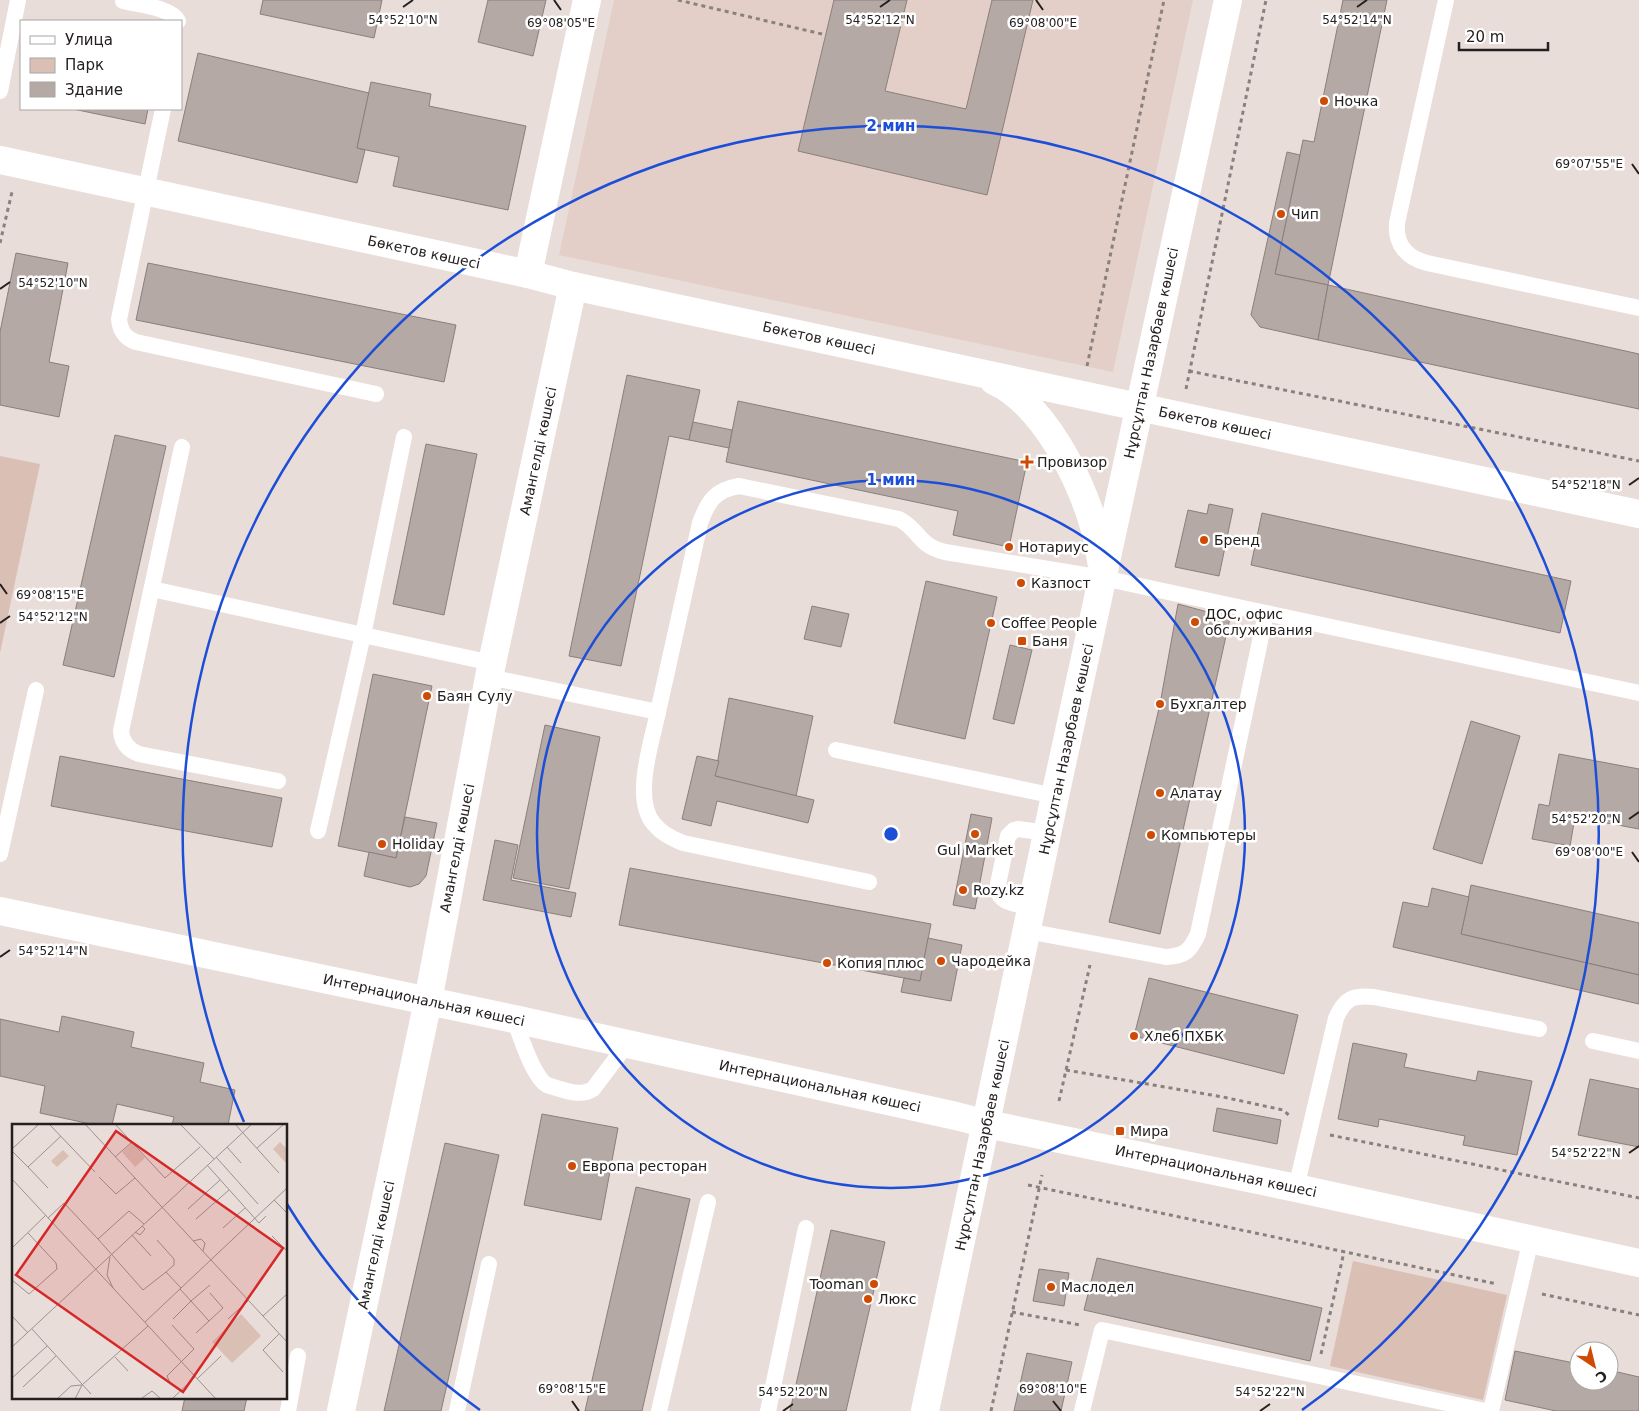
<svg xmlns="http://www.w3.org/2000/svg" width="1639" height="1411" font-family="'DejaVu Sans',sans-serif">
  <style>
    .built { fill: #e3cfc8 }
    .green { fill: #dabfb5 }
    .building { fill: #b4a9a4; stroke: #8a7f7b }
    .lines { fill: none; stroke-linecap: round; stroke-linejoin: round }
    .path { stroke: #8a817f; stroke-width: 3; stroke-dasharray: 4 4; stroke-linecap: butt }
    .lane { stroke: #fff; stroke-width: 16 }
    .street { stroke: #fff; stroke-width: 28 }
    .secondary { stroke: #fff; stroke-width: 28 }
    .ticks { fill: none; stroke: #25201f; stroke-width: 2 }
    .ring { fill: none; stroke: #1d4ed8; stroke-width: 2.5 }
    .poi-dot { fill: #cf4a03; stroke: #fff; stroke-width: 2 }
    .labels { text-anchor: middle; dominant-baseline: central; stroke-width: 5; stroke-linejoin: round; paint-order: stroke }
    .poi-label { font-size: 14px; fill: #25201f; stroke: #fff; text-anchor: start }
    .street-label { font-size: 14px; fill: #25201f; stroke: #fff }
    .inset-road { fill: none; stroke: #9b918f; stroke-width: 1 }
    .view { fill: #d62828; fill-opacity: 0.15; stroke: #d62828; stroke-width: 2.5 }
    .inset-edge { fill: none; stroke: #25201f; stroke-width: 2.5 }
    .ticks-label { font-size: 12px; text-anchor: middle; fill: #25201f; stroke: #fff; stroke-width: 5; stroke-linejoin: round; paint-order: stroke }
    .centre { fill: #1d4ed8; stroke: #fff; stroke-width: 2.5 }
    .ring-label { font-size: 15px; text-anchor: middle; font-weight: bold; fill: #1d4ed8; stroke: #fff; stroke-width: 5; stroke-linejoin: round; paint-order: stroke }
  </style>
  <rect width="100%" height="100%" fill="#e9ddd9"/>
  <path class="built" d="M614,0H1193L1113,372L559,255Z"/>
  <g class="green">
    <path d="M0,456L40,464L0,653Z"/>
    <path d="M1353,1261L1507,1295L1483,1400L1330,1366Z"/>
  </g>
  <g class="building">
    <path d="M263,0H382L374,38L260,14Z"/>
    <path d="M488,0H546L533,56L478,42Z"/>
    <path d="M834,0H907L885,91L966,109L992,0H1033L987,195L798,151Z"/>
    <path d="M1343,0H1387L1328,285L1275,274L1303,140L1314,142Z"/>
    <path d="M198,53L369,93L357,148L365,150L357,183L178,141Z"/>
    <path d="M371,82L431,94L429,106L526,126L508,210L393,186L399,157L357,148Z"/>
    <path d="M73,109H148L145,124Z"/>
    <path d="M1287,152L1300,155L1275,274L1328,285L1318,340L1260,327L1251,315Z"/>
    <path d="M16,253L68,263L49,362L69,366L59,417L0,405V332Z"/>
    <path d="M148,263L456,325L444,382L136,320Z"/>
    <path d="M1328,285L1639,354V409L1318,340Z"/>
    <path d="M627,375L700,390L689,440L669,436L621,666L569,656Z"/>
    <path d="M738,401L1027,462L1009,547L953,535L958,511L726,462Z"/>
    <path d="M693,422L732,430L729,448L689,440Z"/>
    <path d="M115,435L166,446L114,677L63,665Z"/>
    <path d="M426,444L477,454L444,615L393,604Z"/>
    <path d="M1209,504L1233,509L1219,576L1175,567L1188,510L1207,514Z"/>
    <path d="M1262,513L1571,581L1560,633L1251,565Z"/>
    <path d="M926,581L997,597L965,739L894,723Z"/>
    <path d="M1178,604L1230,618L1160,934L1109,922L1160,704Z"/>
    <path d="M812,606L849,614L841,647L804,639Z"/>
    <path d="M1010,645L1032,650L1014,724L993,719Z"/>
    <path d="M373,674L432,686L396,858L338,846Z"/>
    <path d="M729,698L813,716L796,796L715,776Z"/>
    <path d="M1471,721L1520,736L1482,864L1433,849Z"/>
    <path d="M545,725L600,737L569,889L513,878Z"/>
    <path d="M1559,754L1639,769V829L1575,817L1570,846L1532,839L1539,804L1549,806Z"/>
    <path d="M60,756L282,798L272,847L51,806Z"/>
    <path d="M697,756L719,761L715,776L814,800L808,823L717,801L711,826L682,819Z"/>
    <path d="M971,814L992,818L975,909L953,905Z"/>
    <path d="M405,817L437,823L426,876L419,884L410,887L364,876L369,852L396,858Z"/>
    <path d="M495,840L518,845L511,880L576,893L571,917L483,900Z"/>
    <path d="M630,868L931,924L920,981L619,925Z"/>
    <path d="M1471,885L1639,923V975L1461,934Z"/>
    <path d="M1432,888L1469,897L1461,934L1639,975V1004L1393,947L1403,902L1428,907Z"/>
    <path d="M928,938L962,945L951,1001L901,992L904,978L920,981Z"/>
    <path d="M1149,978L1298,1015L1284,1074L1134,1036Z"/>
    <path d="M62,1016L134,1032L131,1047L204,1063L200,1082L235,1090L228,1125H172L174,1117L117,1104L112,1125H95L40,1113L45,1086L0,1076V1019L59,1032Z"/>
    <path d="M1353,1043L1407,1054L1404,1067L1476,1081L1478,1071L1532,1081L1517,1155L1463,1145L1465,1136L1379,1119L1378,1127L1338,1119Z"/>
    <path d="M1590,1079L1639,1089V1147L1578,1135Z"/>
    <path d="M1217,1108L1281,1120L1277,1144L1213,1131Z"/>
    <path d="M542,1114L618,1128L601,1220L524,1205Z"/>
    <path d="M445,1143L499,1155L441,1411H384Z"/>
    <path d="M636,1187L690,1199L642,1411H585Z"/>
    <path d="M831,1230L885,1242L846,1411H790Z"/>
    <path d="M1097,1258L1322,1308L1310,1361L1084,1310Z"/>
    <path d="M1039,1269L1069,1273L1064,1306L1033,1301Z"/>
    <path d="M1515,1351L1579,1364V1381H1609V1370L1639,1377V1411H1556L1505,1400Z"/>
    <path d="M1027,1353L1072,1362L1061,1411H1014Z"/>
    <path d="M185,1397H247L244,1411H182Z"/>
  </g>
  <g class="lines">
    <g class="path">
      <path d="M678,0L826,35"/>
      <path d="M0,243L12,192"/>
      <path d="M1087,366L1164,0"/>
      <path d="M1189,371L1639,461"/>
      <path d="M1186,389L1266,0"/>
      <path d="M1066,1070L1223,1097L1283,1110L1290,1116"/>
      <path d="M1059,1101L1090,965"/>
      <path d="M1330,1135L1639,1198"/>
      <path d="M1028,1185L1497,1284"/>
      <path d="M1542,1294L1639,1315"/>
      <path d="M1012,1312L1080,1325"/>
      <path d="M1321,1354L1344,1252"/>
      <path d="M991,1411L1042,1175"/>
    </g>
    <g class="lane">
      <path d="M1446,0L1397,223C1395,244 1407,258 1427,263L1639,308"/>
      <path d="M123,1C138,5 171,7 178,21"/>
      <path d="M0,91L18,0"/>
      <path d="M163,109L119,319C120,331 125,338 136,342L376,394"/>
      <path d="M182,447L121,731C122,743 128,750 139,754L278,781"/>
      <path d="M152,589L363,635L404,437"/>
      <path d="M489,677L658,712C652,741 632,799 654,824C662,834 672,838 683,843L869,882"/>
      <path d="M658,712L700,523C708,501 715,490 739,486L899,519C920,530 917,545 945,552L1103,578L1266,613"/>
      <path d="M836,750L1055,796"/>
      <path d="M318,831L363,635L492,663"/>
      <path d="M0,854L36,690"/>
      <path d="M1032,907C1019,904 1000,905 997,889L1008,836L1014,830L1018,829L1048,833"/>
      <path d="M1027,931L1166,957C1185,956 1190,951 1198,934L1266,613L1639,693"/>
      <path d="M514,1019C520,1035 533,1077 547,1085C561,1089 580,1098 593,1089L627,1044"/>
      <path d="M1593,1041L1639,1051"/>
      <path d="M1296,1188L1336,1018C1345,998 1353,995 1374,997L1539,1029"/>
      <path d="M288,1411L298,1356"/>
      <path d="M457,1411L489,1264"/>
      <path d="M659,1411L708,1202"/>
      <path d="M768,1411L806,1228"/>
      <path d="M1082,1411L1102,1330L1485,1411"/>
      <path d="M1491,1411L1531,1239"/>
    </g>
    <g class="street">
      <path d="M528,274L587,0"/>
      <path d="M341,1411L428,1001L489,677L573,286"/>
    </g>
    <g class="secondary">
      <path d="M0,160L528,274L573,286L1639,514"/>
      <path d="M994,381C1049,405 1095,504 1101,561"/>
      <path d="M0,911L514,1019L956,1116L987,1124L1296,1188L1639,1263"/>
      <path d="M925,1411L1055,796L1228,0"/>
    </g>
  </g>
  <path class="ticks" d="M554,0L561,10M1036,0L1043,10M403,7L413,0M880,7L890,0M1357,7L1367,0M1632,164L1639,174M0,289L10,282M1629,485L1639,478M0,584L7,594M0,623L10,616M1629,819L1639,812M1632,852L1639,862M0,957L10,950M1629,1153L1639,1146M572,1401L579,1411M1053,1401L1061,1411M783,1411L793,1404M1260,1411L1270,1404"/>
  <g class="ring">
    <circle cx="891" cy="834" r="354"/>
    <path d="M480 1410A708 708 0 0 1 287 1204M244 1122A708 708 0 1 1 1302 1410"/>
  </g>
  <g class="poi-dot">
    <circle cx="1324" cy="101" r="5"/>
    <circle cx="1281" cy="214" r="5"/>
    <path d="M1024.5 454.5h5v5h5v5h-5v5h-5v-5h-5v-5h5z"/>
    <circle cx="1204" cy="540" r="5"/>
    <circle cx="1009" cy="547" r="5"/>
    <circle cx="1021" cy="583" r="5"/>
    <circle cx="1195" cy="622" r="5"/>
    <circle cx="991" cy="623" r="5"/>
    <rect x="1017" y="636" width="10" height="10" rx="2.5"/>
    <circle cx="427" cy="696" r="5"/>
    <circle cx="1160" cy="704" r="5"/>
    <circle cx="1160" cy="793" r="5"/>
    <circle cx="975" cy="834" r="5"/>
    <circle cx="1151" cy="835" r="5"/>
    <circle cx="382" cy="844" r="5"/>
    <circle cx="963" cy="890" r="5"/>
    <circle cx="941" cy="961" r="5"/>
    <circle cx="827" cy="963" r="5"/>
    <circle cx="1134" cy="1036" r="5"/>
    <rect x="1115" y="1126" width="10" height="10" rx="2.5"/>
    <circle cx="572" cy="1166" r="5"/>
    <circle cx="874" cy="1284" r="5"/>
    <circle cx="1051" cy="1287" r="5"/>
    <circle cx="868" cy="1299" r="5"/>
  </g>
  <g class="labels">
    <g class="poi-label">
      <text x="1334" y="101">Ночка</text>
      <text x="1291" y="214">Чип</text>
      <text x="1037" y="462">Провизор</text>
      <text x="1214" y="540">Бренд</text>
      <text x="1019" y="547">Нотариус</text>
      <text x="1031" y="583">Казпост</text>
      <text x="1205" y="614">ДОС, офис<tspan x="1205" dy="16">обслуживания</tspan></text>
      <text x="1001" y="623">Coffee People</text>
      <text x="1032" y="641">Баня</text>
      <text x="437" y="696">Баян Сулу</text>
      <text x="1170" y="704">Бухгалтер</text>
      <text x="1170" y="793">Алатау</text>
      <text x="1161" y="835">Компьютеры</text>
      <text x="392" y="844">Holiday</text>
      <text x="975" y="850" text-anchor="middle">Gul Market</text>
      <text x="973" y="890">Rozy.kz</text>
      <text x="951" y="961">Чародейка</text>
      <text x="837" y="963">Копия плюс</text>
      <text x="1144" y="1036">Хлеб ПХБК</text>
      <text x="1130" y="1131">Мира</text>
      <text x="582" y="1166">Европа ресторан</text>
      <text x="864" y="1284" text-anchor="end">Tooman</text>
      <text x="1061" y="1287">Маслодел</text>
      <text x="878" y="1299">Люкс</text>
    </g>
    <g class="street-label">
      <text transform="translate(424 252) rotate(12)">Бөкетов көшесі</text>
      <text transform="translate(819 338) rotate(12)">Бөкетов көшесі</text>
      <text transform="translate(1151 353) rotate(-78)">Нұрсұлтан Назарбаев көшесі</text>
      <text transform="translate(1215 423) rotate(12)">Бөкетов көшесі</text>
      <text transform="translate(538 451) rotate(-78)">Амангелді көшесі</text>
      <text transform="translate(1066 749) rotate(-78)">Нұрсұлтан Назарбаев көшесі</text>
      <text transform="translate(457 848) rotate(-79)">Амангелді көшесі</text>
      <text transform="translate(424 1000) rotate(12)">Интернациональная көшесі</text>
      <text transform="translate(820 1086) rotate(12)">Интернациональная көшесі</text>
      <text transform="translate(982 1145) rotate(-78)">Нұрсұлтан Назарбаев көшесі</text>
      <text transform="translate(1216 1171) rotate(12)">Интернациональная көшесі</text>
      <text transform="translate(376 1245) rotate(-78)">Амангелді көшесі</text>
    </g>
  </g>
  <g transform="translate(12 1124)">
    <rect width="275" height="275" fill="#e9ddd9"/>
    <path d="M268,18L275,25L274,39L261,25ZM120,19L133,34L123,43L110,28ZM51,26L57,32L45,43L39,37ZM229,190L249,212L220,239L200,218Z" fill="#dabfb5"/>
    <path class="inset-road" d="M37,0L83,48M73,0L275,218M103,0L153,54L188,23M168,0L202,35M223,0L267,49M215,23L229,39M245,24L272,0M0,25L27,0M0,27L16,43L49,12M103,33L120,18M204,33L246,80M195,41L247,99L254,92M16,43L36,64M87,53L104,70L123,54M0,55L204,275M262,76L275,89M176,85L208,56M36,94L52,79L86,115L117,87L132,100M184,95L217,66M211,104L233,84M123,108L128,111L133,105L130,102M120,111L139,132M260,112L275,127M86,115L131,166L154,148M145,116L162,135V141L154,148L169,164M181,117L189,115L193,119L191,127M0,124L34,91M98,133L95,151L101,164M0,156L17,170L45,145L44,139L16,109M168,165L179,177L198,161M0,192L16,209M251,192L275,170M161,195L179,177L197,197M216,195L237,176M133,198L275,64M20,205L79,270M184,209L211,184L198,169M267,210L251,226L271,248M0,223L240,0M103,233L116,247M0,254L35,222M185,255L209,232M158,259L155,252L182,225L160,201M11,263L44,232M130,274L140,267L149,275M45,275L59,262L70,261L136,202M63,275L70,261M160,275L183,253"/>
    <path class="view" d="M104,7L271,124L171,268L4,151Z"/>
    <rect width="275" height="275" class="inset-edge"/>
  </g>
  <g class="ticks-label">
    <text x="403" y="24">54°52'10"N</text>
    <text x="880" y="24">54°52'12"N</text>
    <text x="1357" y="24">54°52'14"N</text>
    <text x="561" y="27">69°08'05"E</text>
    <text x="1043" y="27">69°08'00"E</text>
    <text x="1589" y="168">69°07'55"E</text>
    <text x="53" y="287">54°52'10"N</text>
    <text x="1586" y="489">54°52'18"N</text>
    <text x="50" y="599">69°08'15"E</text>
    <text x="53" y="621">54°52'12"N</text>
    <text x="1586" y="823">54°52'20"N</text>
    <text x="1589" y="856">69°08'00"E</text>
    <text x="53" y="955">54°52'14"N</text>
    <text x="1586" y="1157">54°52'22"N</text>
    <text x="572" y="1393">69°08'15"E</text>
    <text x="1053" y="1393">69°08'10"E</text>
    <text x="793" y="1396">54°52'20"N</text>
    <text x="1270" y="1396">54°52'22"N</text>
  </g>
  <circle cx="891" cy="834" r="8" class="centre"/>
  <g class="ring-label">
    <text x="891" y="131">2 мин</text>
    <text x="891" y="485">1 мин</text>
  </g>
  <rect x="20" y="20" width="162" height="90" fill="#ffffff" stroke="#a8a6a5"/>
  <rect x="30" y="36" width="25" height="8" fill="#ffffff" stroke="#a8a6a5"/>
  <text x="65" y="45" font-size="15" fill="#25201f">Улица</text>
  <rect x="30" y="58" width="25" height="15" fill="#dabfb5" stroke="#a8a6a5"/>
  <text x="65" y="70" font-size="15" fill="#25201f">Парк</text>
  <rect x="30" y="82" width="25" height="15" fill="#b4a9a4" stroke="#a8a6a5"/>
  <text x="65" y="95" font-size="15" fill="#25201f">Здание</text>
  <g transform="translate(1594 1366) rotate(145)"><circle r="24" fill="#ffffff" stroke="#a8a6a5"/>
  <path d="M0-4L9 19L0 12L-9 19Z" fill="#cf4a03"/>
  <text y="-8" font-size="14" font-weight="bold" text-anchor="middle" fill="#25201f">С</text>
  </g>
  <path d="M1459 42v8h89v-8" fill="none" stroke="#25201f" stroke-width="2.5"/>
  <text x="1466" y="42" font-size="15" fill="#25201f" stroke="#ffffff" stroke-width="4" paint-order="stroke">20 m</text>
</svg>
